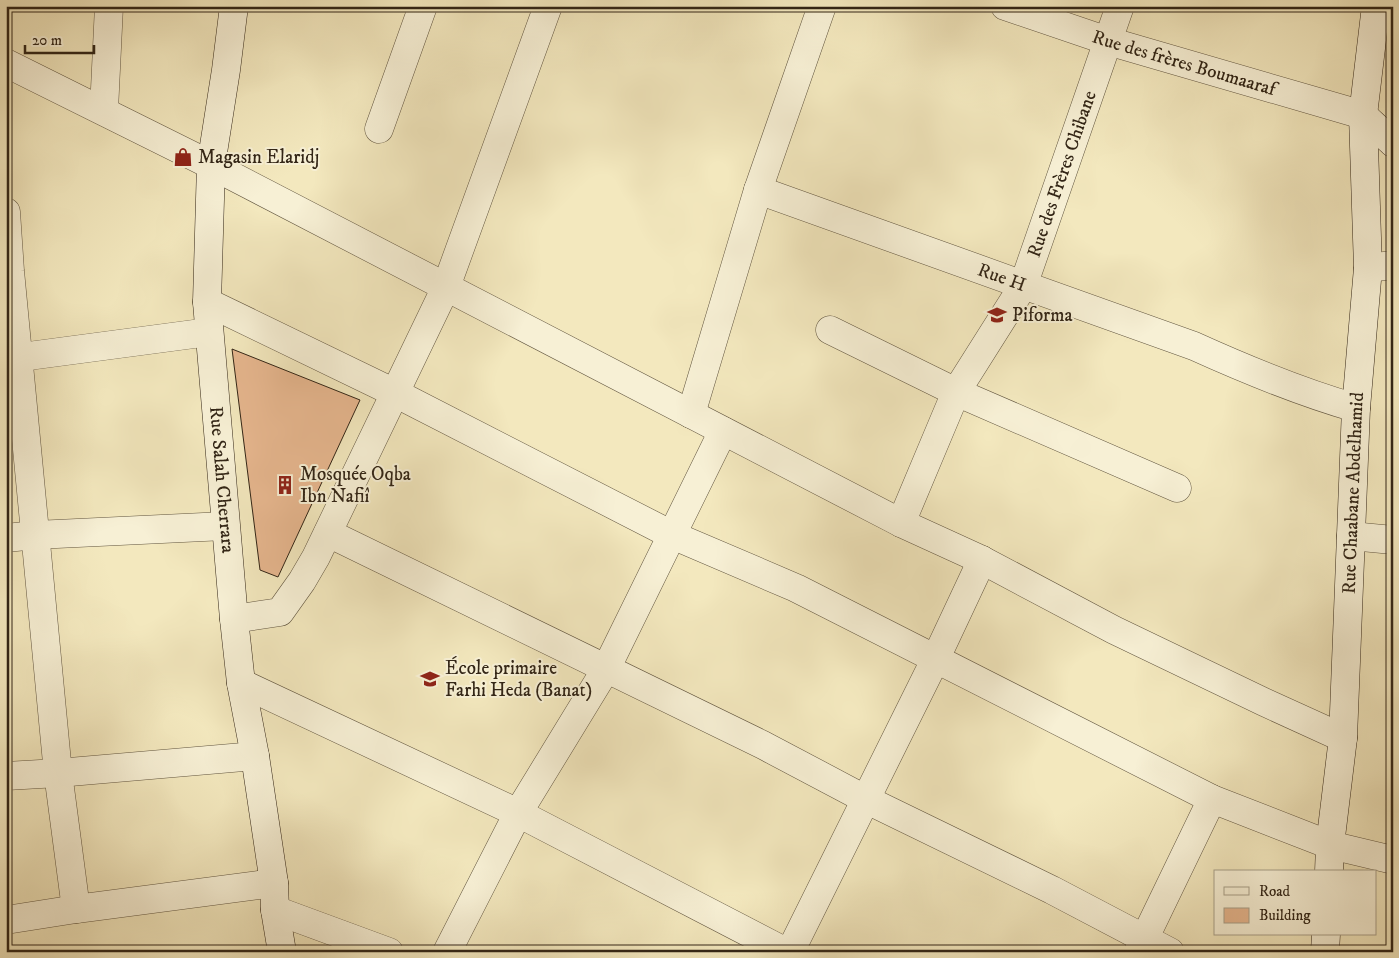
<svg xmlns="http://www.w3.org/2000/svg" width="1399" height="958" font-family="'IM FELL DW Pica',serif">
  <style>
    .building { fill: #e6b68e; stroke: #322516 }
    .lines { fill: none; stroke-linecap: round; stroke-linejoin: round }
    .street-casing { stroke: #625640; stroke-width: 29 }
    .secondary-casing { stroke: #322516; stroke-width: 29 }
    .street { stroke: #f7f0d5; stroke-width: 28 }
    .secondary { stroke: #f7f0d5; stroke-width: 28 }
    .labels { text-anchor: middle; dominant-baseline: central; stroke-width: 4; stroke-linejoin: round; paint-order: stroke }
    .street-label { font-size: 19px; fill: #322516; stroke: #f7f0d5 }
    .poi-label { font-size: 19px; fill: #322516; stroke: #f7f0d5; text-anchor: start }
  </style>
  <rect width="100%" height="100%" fill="#f3e8be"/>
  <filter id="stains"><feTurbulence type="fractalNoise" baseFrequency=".004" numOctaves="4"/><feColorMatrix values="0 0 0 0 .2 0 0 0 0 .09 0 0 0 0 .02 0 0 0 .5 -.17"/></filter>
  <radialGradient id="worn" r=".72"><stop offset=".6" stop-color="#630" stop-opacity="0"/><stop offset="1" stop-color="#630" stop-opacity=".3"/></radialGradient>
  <path class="building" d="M232,349L360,400L278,577L260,570Z"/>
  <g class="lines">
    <g class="street-casing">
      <g id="street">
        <path id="s1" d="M1005,6L1108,41L1363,115"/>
        <path d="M6,63L211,165L901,523L982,560L1114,630L1264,702L1343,738"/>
        <path d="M104,110L109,6"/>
        <path d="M379,129L423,6"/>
        <path id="s2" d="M758,190L1194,346C1247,370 1300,392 1356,408"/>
        <path d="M6,212L10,271L58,773L76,909"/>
        <path d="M1368,268L1393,265"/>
        <path d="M207,302L395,393L672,535L796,588L1212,799L1330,845L1393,860"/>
        <path d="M830,330L956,392L1177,488"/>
        <path d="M6,359L209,332"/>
        <path d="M691,414L758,190L822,6"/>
        <path id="s3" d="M901,523L956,392L1023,286L1120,6"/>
        <path d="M328,533L763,745L865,799L1052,890L1170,952"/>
        <path d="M1351,536L1393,540"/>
        <path d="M6,538L35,535L225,526"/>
        <path d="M234,619L280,612L302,581L316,557L446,287L548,6"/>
        <path d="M241,683L518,813L786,952"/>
        <path d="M6,776L58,773L255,756"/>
        <path d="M275,910L389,952"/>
        <path d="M6,920L76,909L274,883"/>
        <path d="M447,952L518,813L606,669L723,431"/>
        <path d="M790,952L936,658L982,560"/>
        <path d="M1138,952L1212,799"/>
      </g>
    </g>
    <g class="secondary-casing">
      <g id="secondary">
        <path id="s4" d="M234,6L226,70L211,165L207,302L234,619L241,683L255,756L274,883L275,910L282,952"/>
        <path d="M1363,115L1393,143"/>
        <path id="s5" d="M1329,872L1330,845L1343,738L1356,408L1368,268L1363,115L1376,6"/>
        <path d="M1325,952L1326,934"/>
      </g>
    </g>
    <use href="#street" class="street"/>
    <use href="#secondary" class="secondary"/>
  </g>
  <defs>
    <g id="shop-bare" transform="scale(1.5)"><path d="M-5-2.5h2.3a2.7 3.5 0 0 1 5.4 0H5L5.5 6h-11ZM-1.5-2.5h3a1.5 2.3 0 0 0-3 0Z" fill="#8f2418" stroke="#f7f0d5" stroke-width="2.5" paint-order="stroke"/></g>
    <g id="school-bare" transform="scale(1.5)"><path d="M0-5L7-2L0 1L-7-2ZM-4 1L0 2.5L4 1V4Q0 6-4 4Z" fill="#8f2418" stroke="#f7f0d5" stroke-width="2.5" paint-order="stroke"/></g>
    <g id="building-bare" transform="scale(1.5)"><path d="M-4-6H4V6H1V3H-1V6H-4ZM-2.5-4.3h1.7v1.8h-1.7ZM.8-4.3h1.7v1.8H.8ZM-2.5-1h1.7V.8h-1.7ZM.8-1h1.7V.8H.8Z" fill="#8f2418" stroke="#f7f0d5" stroke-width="2.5" paint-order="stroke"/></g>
  </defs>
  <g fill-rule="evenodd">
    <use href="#shop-bare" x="183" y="157"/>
    <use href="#school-bare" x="997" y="315"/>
    <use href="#building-bare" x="285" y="485"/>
    <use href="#school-bare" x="430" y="679"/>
  </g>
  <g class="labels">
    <g class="street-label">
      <text stroke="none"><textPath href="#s1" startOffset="188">Rue des frères Boumaaraf</textPath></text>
      <text stroke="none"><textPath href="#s3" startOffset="386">Rue des Frères Chibane</textPath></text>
      <text stroke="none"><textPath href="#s2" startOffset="259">Rue H</textPath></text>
      <text stroke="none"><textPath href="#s4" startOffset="476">Rue Salah Cherrara</textPath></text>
      <text stroke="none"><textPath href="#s5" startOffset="380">Rue Chaabane Abdelhamid</textPath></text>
    </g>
    <g class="poi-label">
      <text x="198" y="157">Magasin Elaridj</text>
      <text x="1012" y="315">Piforma</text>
      <text x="300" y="474">Mosquée Oqba<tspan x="300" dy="22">Ibn Nafiî</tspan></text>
      <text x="445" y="668">École primaire<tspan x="445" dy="22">Farhi Heda (Banat)</tspan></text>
    </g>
  </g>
  <rect width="1399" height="958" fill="none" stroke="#f3e8be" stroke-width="25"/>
  <rect x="8" y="8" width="1384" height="943" fill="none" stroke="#322516" stroke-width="2.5"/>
  <rect x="12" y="12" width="1374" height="933" fill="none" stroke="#322516"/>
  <rect x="1214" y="870" width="162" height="65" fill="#f7f0d5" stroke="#a89f89"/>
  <rect x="1224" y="887" width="25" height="8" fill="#f7f0d5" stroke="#a89f89"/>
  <text x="1259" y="896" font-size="15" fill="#322516">Road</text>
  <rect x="1224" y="908" width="25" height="15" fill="#e6b68e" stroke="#a89f89"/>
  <text x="1259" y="920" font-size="15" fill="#322516">Building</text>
  <path d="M25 45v8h69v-8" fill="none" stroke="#322516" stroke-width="2.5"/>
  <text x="32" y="45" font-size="15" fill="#322516" stroke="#f7f0d5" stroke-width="4" paint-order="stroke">20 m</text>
  <rect width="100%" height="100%" filter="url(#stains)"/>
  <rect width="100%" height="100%" fill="url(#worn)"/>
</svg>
